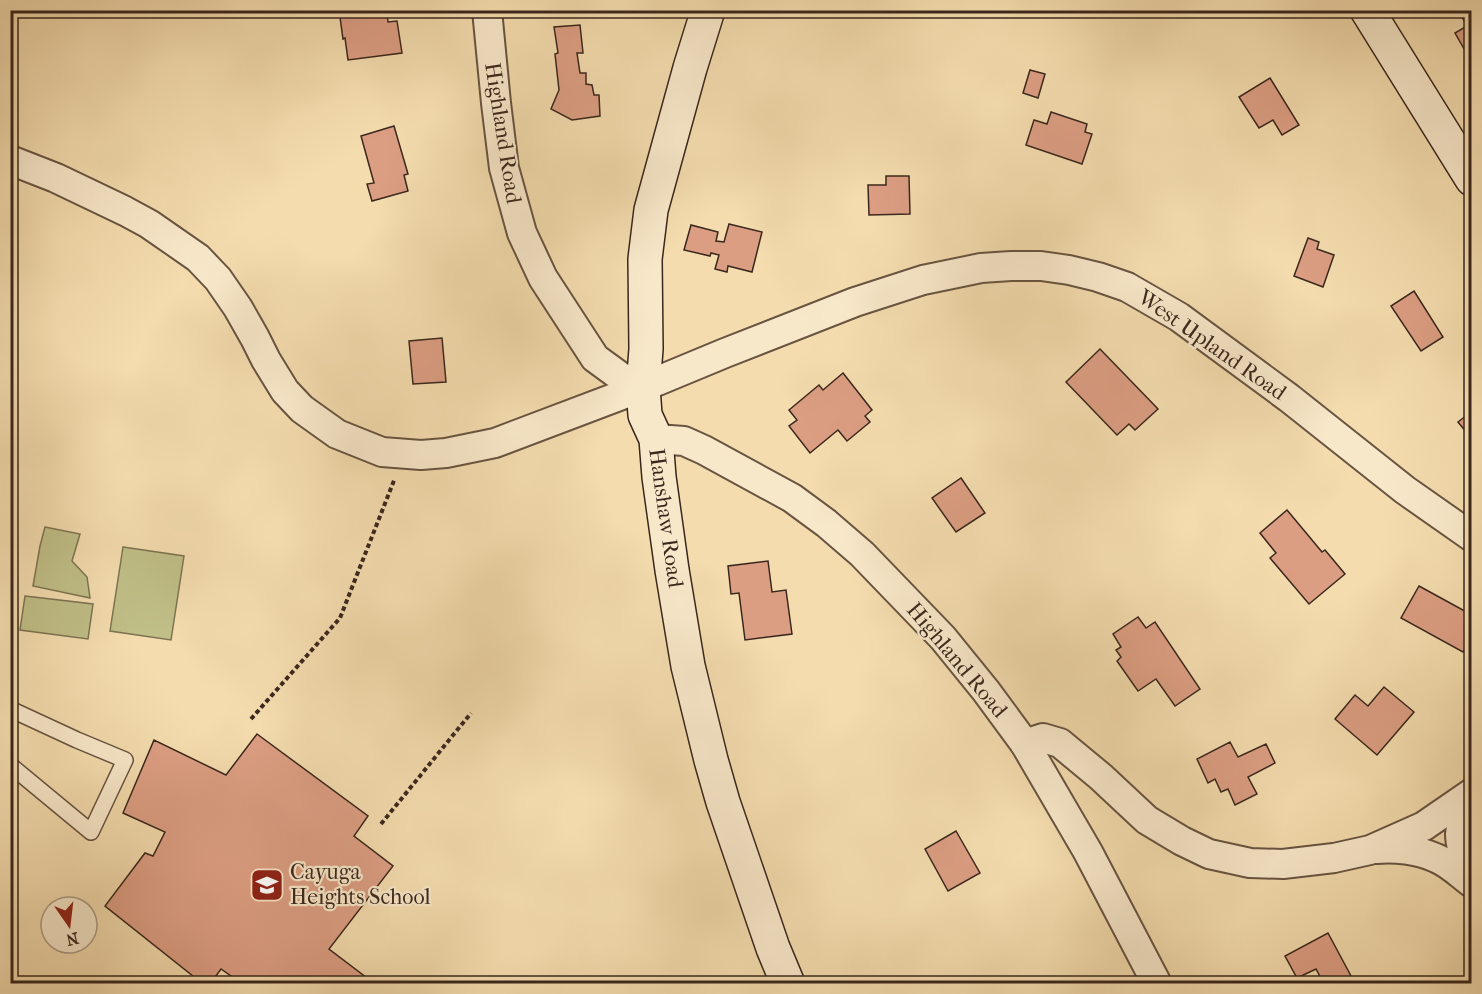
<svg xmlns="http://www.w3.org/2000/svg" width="1482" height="994" font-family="'IM FELL French Canon',serif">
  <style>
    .green { fill: #c0bf87; stroke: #7d7352; stroke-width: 1.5 }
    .building { fill: #dc9e83; stroke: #3a271d; stroke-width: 1.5 }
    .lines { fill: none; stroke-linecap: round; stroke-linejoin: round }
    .lane-casing { stroke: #685441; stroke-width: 18 }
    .street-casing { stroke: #685441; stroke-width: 32 }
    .secondary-casing { stroke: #3a271d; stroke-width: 36 }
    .path { stroke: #3a271d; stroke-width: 4; stroke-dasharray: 4.5 3; stroke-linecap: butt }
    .lane { stroke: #f8e8ca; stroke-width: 15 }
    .street { stroke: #f8e8ca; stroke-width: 28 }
    .secondary { stroke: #f8e8ca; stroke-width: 33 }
    .labels { text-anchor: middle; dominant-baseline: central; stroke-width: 4.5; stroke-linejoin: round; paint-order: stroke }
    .street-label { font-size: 22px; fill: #3a271d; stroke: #f8e8ca }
    .poi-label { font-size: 22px; fill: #3a271d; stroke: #f8e8ca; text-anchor: start }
  </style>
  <rect width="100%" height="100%" fill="#f4dcae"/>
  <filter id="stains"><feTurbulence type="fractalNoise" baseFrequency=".00333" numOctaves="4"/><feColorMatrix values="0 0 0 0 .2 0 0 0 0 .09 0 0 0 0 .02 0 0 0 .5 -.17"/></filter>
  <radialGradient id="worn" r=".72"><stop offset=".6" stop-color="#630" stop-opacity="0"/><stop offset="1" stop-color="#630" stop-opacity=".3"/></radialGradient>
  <g class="green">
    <path d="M45,527L80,534L72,561L87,577L90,598L33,586L40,546Z"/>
    <path d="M123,547L184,556L171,640L110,631Z"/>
    <path d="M25,596L93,604L88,639L20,630Z"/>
  </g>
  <g class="building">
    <path d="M10,10H18L13,40L10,39Z"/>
    <path d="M339,10H387L388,22L397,21L402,53L348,60L345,38L343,39Z"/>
    <path d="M1458,10H1472V51L1467,54L1455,33L1467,26Z"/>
    <path d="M580,25L583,53H577L580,73H586V84L592,85L594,95H599L600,116L572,120L551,109L559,90L555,54L558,53L554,27Z"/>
    <path d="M1030,70L1045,74L1038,98L1023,93Z"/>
    <path d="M1270,78L1299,125L1282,135L1273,120L1259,128L1239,97Z"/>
    <path d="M1051,112L1087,124L1085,132L1092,134L1082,164L1026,145L1034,120L1047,124Z"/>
    <path d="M394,126L408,174L404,175L408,191L372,201L367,184L374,183L361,136Z"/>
    <path d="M886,176H909L910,214L869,215L868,185H886Z"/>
    <path d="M729,224L762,232L752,272L728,266L727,272L715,269L719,255L711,253L710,256L684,250L691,225L718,232L716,241L724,242Z"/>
    <path d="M1308,238L1319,242L1317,249L1334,255L1323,287L1294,276Z"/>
    <path d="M1414,291L1443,337L1421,351L1391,306Z"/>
    <path d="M442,338L446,382L413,384L409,341Z"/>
    <path d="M1100,349L1158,409L1135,430L1129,424L1117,435L1066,382Z"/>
    <path d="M843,373L872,410L865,416L870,422L847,441L838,430L810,453L789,426L797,420L789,410L819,385L823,390Z"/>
    <path d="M1472,411V439L1458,422Z"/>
    <path d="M961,478L985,513L956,532L932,498Z"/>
    <path d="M1287,510L1322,552L1325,550L1345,574L1309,604L1270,558L1276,553L1260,533Z"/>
    <path d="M768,561L772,592L786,590L792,634L745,640L739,593L731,594L728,566Z"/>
    <path d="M1419,586L1472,615V638L1463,652L1401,618Z"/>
    <path d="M1138,617L1146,628L1155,622L1200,689L1175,706L1156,679L1138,691L1117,661L1121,657L1116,650L1121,647L1113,634Z"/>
    <path d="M1384,687L1414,712L1377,755L1335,719L1355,695L1368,706Z"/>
    <path d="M257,734L368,816L354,836L393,866L329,949L375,984H236L238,981L221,969L210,984H203L105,906L145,853L153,856L165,832L123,813L154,740L226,775Z"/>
    <path d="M1230,742L1238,757L1266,744L1275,763L1248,777L1257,794L1235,805L1228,789L1221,792L1215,779L1208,783L1197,759Z"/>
    <path d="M956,831L980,873L948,891L925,849Z"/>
    <path d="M1328,933L1351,976L1336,984H1324L1316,969L1297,978L1285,956Z"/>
  </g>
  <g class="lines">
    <g class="lane-casing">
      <path id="lane" d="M10,709L77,740L125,760L91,832L10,765"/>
    </g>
    <g class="street-casing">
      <g id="street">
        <path d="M487,10L496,103L504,168L522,233L543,278L595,358L621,377L643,387"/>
        <path d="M10,160L56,178L125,211L149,224L198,258L218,279L238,308L255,338L266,360L285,391L302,409L337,434L382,452L421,455L446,453L495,443L643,387L725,353L855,302L923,280L981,268L1011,266H1041L1069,270L1098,277L1127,287L1179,317L1289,398L1405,490L1472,537"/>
        <path d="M656,439L684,441L704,450L792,498L826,523L862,554L943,638L986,691L1025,744L1088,852L1157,984"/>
        <path d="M1025,744L1043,738L1060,743L1101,777L1147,820L1182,841L1209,854L1250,863L1283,864L1334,858L1370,850L1424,826L1472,793"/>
        <path d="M1472,797C1467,809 1461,821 1460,834C1460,848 1467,863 1472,876"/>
        <path d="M1376,849C1395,847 1418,850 1436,858C1449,863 1461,875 1472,883"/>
      </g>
    </g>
    <g class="secondary-casing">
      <g id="secondary">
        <path d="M708,10L690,68L651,210L645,259L646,349L643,387L645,415L656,439L659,477L672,570L688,666L711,760L723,802L773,948L788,984"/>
        <path d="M1367,10L1472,179"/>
      </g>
    </g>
    <g class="path">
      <path d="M251,719L340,618L395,478"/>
      <path d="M381,824L471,713"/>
    </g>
    <use href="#lane" class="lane"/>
    <use href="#street" class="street"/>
    <use href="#secondary" class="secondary"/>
  </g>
  <defs>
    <g id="school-square" transform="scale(1.725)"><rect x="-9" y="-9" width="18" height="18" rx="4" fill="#8f2418" stroke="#f8e8ca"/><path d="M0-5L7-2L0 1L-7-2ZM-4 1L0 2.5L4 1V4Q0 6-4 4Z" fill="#fff"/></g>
  </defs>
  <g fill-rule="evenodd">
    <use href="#school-square" x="267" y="885"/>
  </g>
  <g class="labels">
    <g class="street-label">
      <text transform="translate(503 133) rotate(81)">Highland Road</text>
      <text transform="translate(1212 345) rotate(35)">West Upland Road</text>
      <text transform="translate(666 518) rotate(82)">Hanshaw Road</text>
      <text transform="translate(957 660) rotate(50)">Highland Road</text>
    </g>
    <g class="poi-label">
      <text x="290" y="872">Cayuga<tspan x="290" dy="25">Heights School</tspan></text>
    </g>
  </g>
  <rect width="1482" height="994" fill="none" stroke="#f4dcae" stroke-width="36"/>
  <rect x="12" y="12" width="1458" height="970" fill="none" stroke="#3a271d" stroke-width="3"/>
  <rect x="18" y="18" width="1446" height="958" fill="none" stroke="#3a271d" stroke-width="1.5"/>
  <g transform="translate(69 925) rotate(166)"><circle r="28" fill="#f8e8ca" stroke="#ac9b85" stroke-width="1.5"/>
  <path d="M0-4.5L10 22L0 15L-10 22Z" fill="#8f2418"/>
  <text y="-9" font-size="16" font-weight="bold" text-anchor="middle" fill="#3a271d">N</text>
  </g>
  <rect width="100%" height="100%" filter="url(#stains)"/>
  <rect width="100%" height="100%" fill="url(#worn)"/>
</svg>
